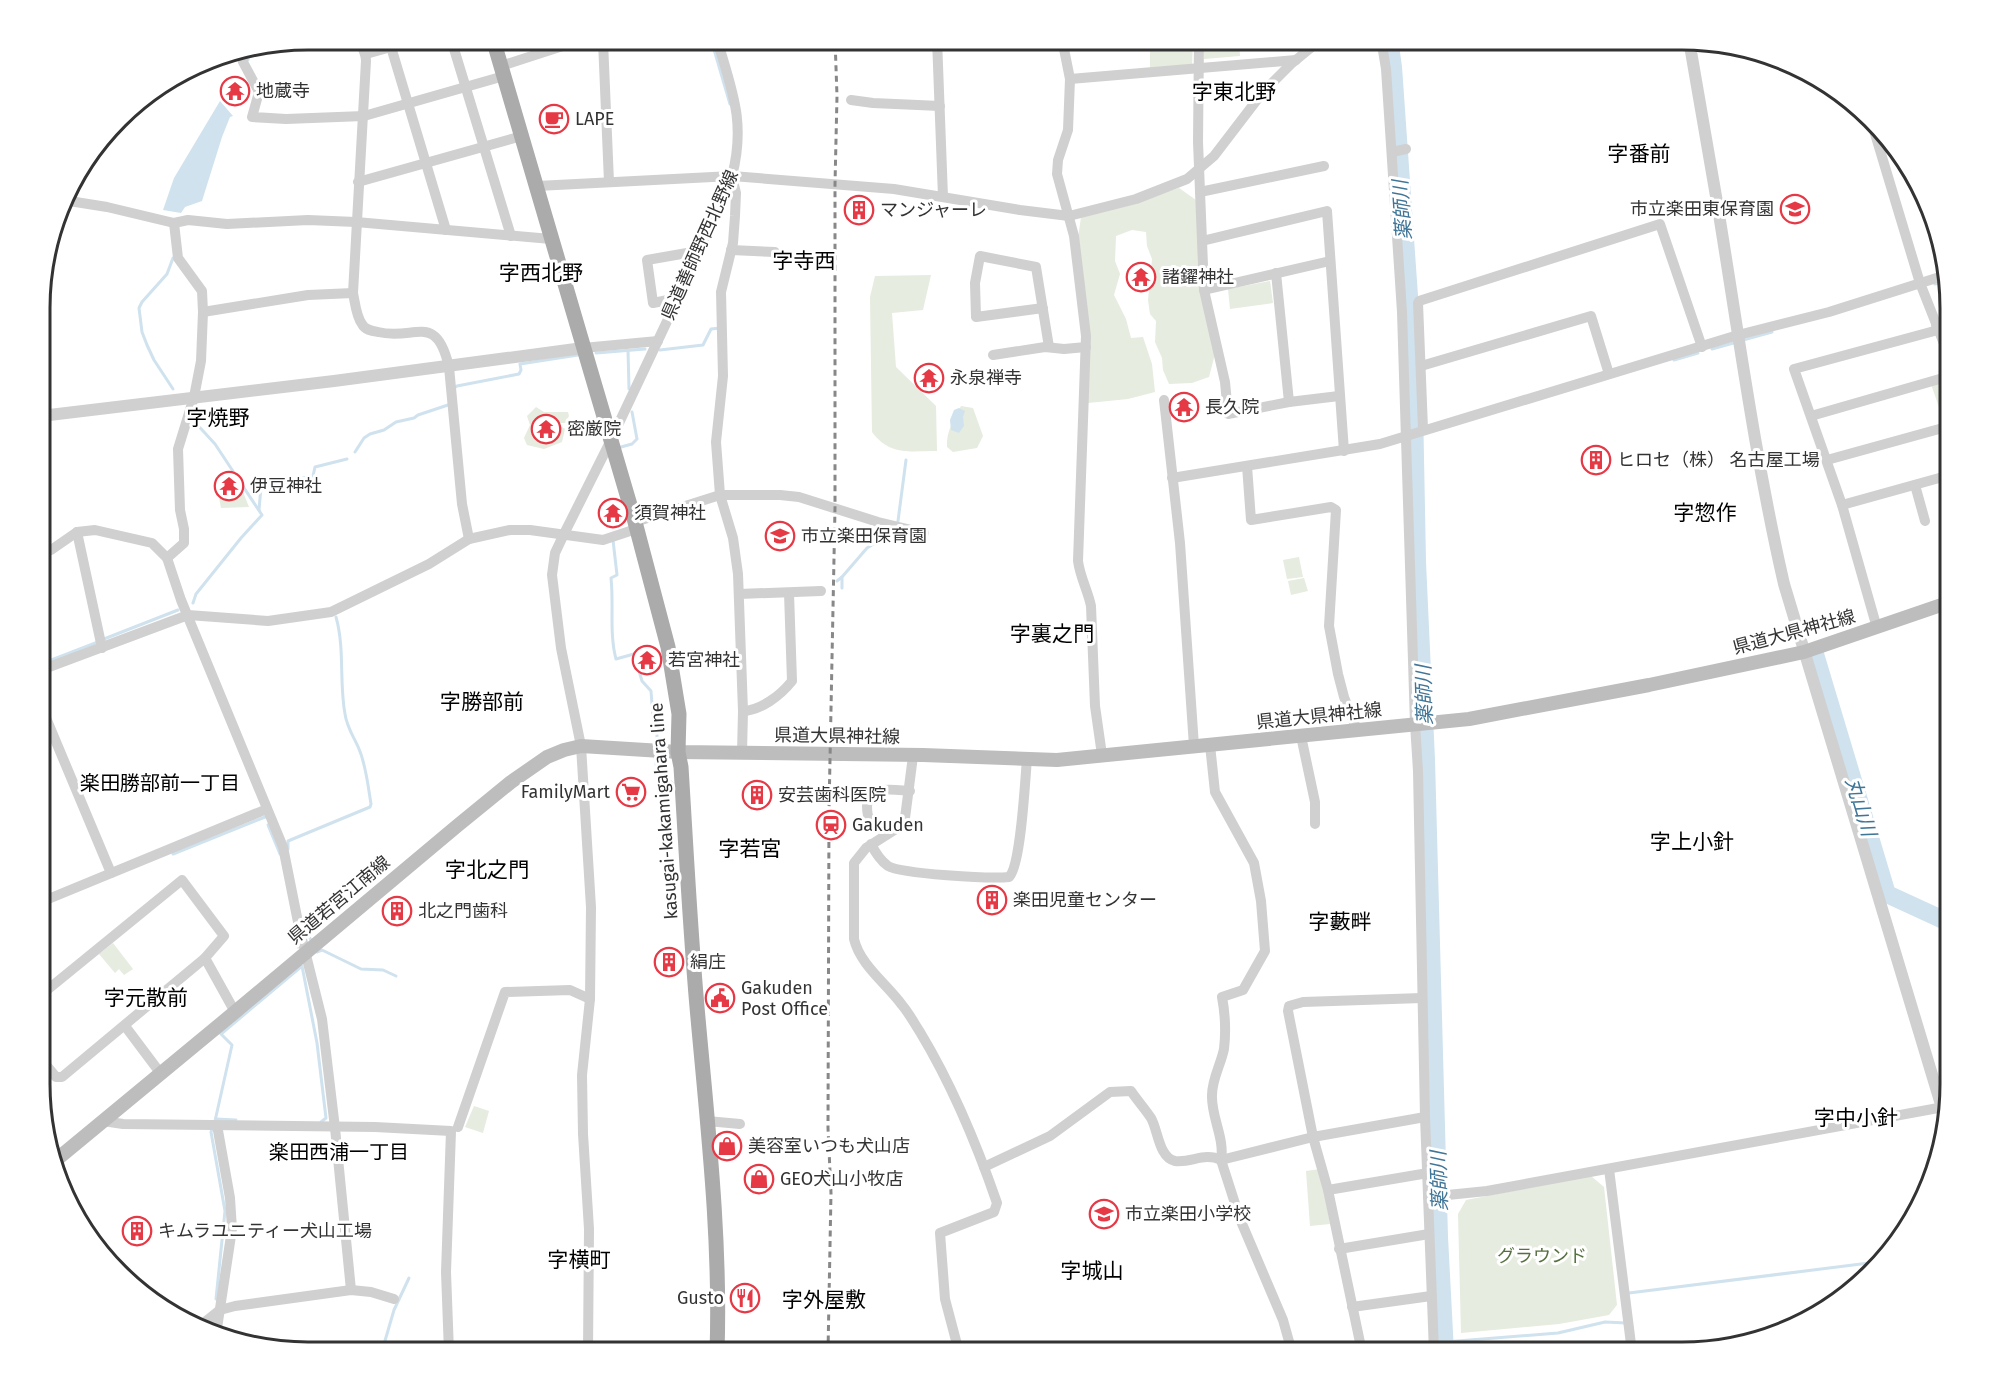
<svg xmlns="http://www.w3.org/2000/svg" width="1990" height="1391" font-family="'Fira Sans','Noto Sans JP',sans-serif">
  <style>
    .green { fill: #e6ecdf }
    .water { fill: #cfe2ee }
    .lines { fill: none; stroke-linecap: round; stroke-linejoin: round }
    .stream { stroke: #cfe2ee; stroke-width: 3 }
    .river { stroke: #cfe2ee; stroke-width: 18 }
    .minor { stroke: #d0d0d0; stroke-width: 10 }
    .tertiary { stroke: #d0d0d0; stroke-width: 12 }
    .secondary { stroke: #bdbdbd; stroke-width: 14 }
    .primary { stroke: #ababab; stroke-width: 15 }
    .rail { stroke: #888; stroke-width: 3; stroke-dasharray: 6 4.5; stroke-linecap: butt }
    .labels { text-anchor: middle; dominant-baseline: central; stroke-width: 6; stroke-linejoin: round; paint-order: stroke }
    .poi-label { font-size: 18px; fill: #333; stroke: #fff; text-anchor: start }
    .street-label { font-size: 18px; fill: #333; stroke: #fff }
    .park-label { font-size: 18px; fill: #56703f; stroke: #fff }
    .water-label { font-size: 20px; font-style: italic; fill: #3f7597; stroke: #fff }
    .neighbourhood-label { font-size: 20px; fill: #000; stroke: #fff }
    .quarter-label { font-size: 21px; fill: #000; stroke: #fff }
    .rim { fill: none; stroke: #333; stroke-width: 3 }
  </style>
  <rect width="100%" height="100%" fill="#fff"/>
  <g class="green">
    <path d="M1150,39H1193L1192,67L1150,69Z"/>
    <path d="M1204,39H1239L1240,56L1204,59Z"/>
    <path d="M1179,188L1196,200L1200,262L1215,354L1209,377L1192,383L1169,384L1163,370L1162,358L1155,342L1156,321L1150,314L1148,300L1152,259L1147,246L1146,232L1132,230L1116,236L1115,261L1120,274L1114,295L1126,319L1131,338L1143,337L1152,364L1155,392L1128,399L1088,403L1078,238L1081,217Z"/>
    <path d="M931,275L923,310L892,313L896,367L936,406L937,451C909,451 890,456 872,432L870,297L875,276Z"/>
    <path d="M1270,281L1273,303L1230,309L1228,289Z"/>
    <path d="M1949,381L1950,420L1944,422L1931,384Z"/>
    <path d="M961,406L973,408L983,436L977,448L953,452L947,447C946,431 954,420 961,406Z"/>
    <path d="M536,407L544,412H568L569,416L565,423H558L549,418L540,421L537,428L539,436L545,437L556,434L560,426L565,429L562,442L544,449L527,445L524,438L530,425L527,416Z"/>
    <path d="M218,492H243L249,507L221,508Z"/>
    <path d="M1299,557L1303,577L1287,579L1283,560Z"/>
    <path d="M1304,578L1308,591L1291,595L1288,581Z"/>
    <path d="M113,943L133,969L124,975L119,969L115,973L99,954Z"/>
    <path d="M474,1106L489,1111L483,1133L465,1127Z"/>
    <path d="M1320,1169L1330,1224L1310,1226L1306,1171Z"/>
    <path d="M1591,1176L1604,1187L1617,1305L1609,1315L1559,1324L1461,1333L1458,1214L1466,1200Z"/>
  </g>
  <g class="water">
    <path d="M220,101L233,116L230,117L222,137L202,201L185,207L181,213L163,210L174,178Z"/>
    <path d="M959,408L965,411L963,417L964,426L959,433L951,430L950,420L954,410Z"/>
  </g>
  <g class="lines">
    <g class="stream">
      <path d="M711,39L730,104"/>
      <path d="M247,51L248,60"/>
      <path d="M1935,284L1948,281"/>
      <path d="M1743,340L1772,332"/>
      <path d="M1712,349L1737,342"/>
      <path d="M628,350L629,389"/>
      <path d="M660,350L703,345L711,329L720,328"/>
      <path d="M596,353L645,349"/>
      <path d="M1674,360L1698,353"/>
      <path d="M454,388L457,386L519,374L521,370L520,364L578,355"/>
      <path d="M173,389L154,360L147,345L142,332L139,308L142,302L167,274L173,258"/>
      <path d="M1414,441L1415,440"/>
      <path d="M621,447L632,444L637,439L632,412"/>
      <path d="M355,452L364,438L370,434L384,430L396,422L414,418L418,415L448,405"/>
      <path d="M259,510L261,487L313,476L315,467L347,459"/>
      <path d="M898,521L906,460"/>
      <path d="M613,540L617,575L611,578C614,605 609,633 616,659L634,654L642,681L651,691L653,717L657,727V741"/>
      <path d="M837,581L842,577"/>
      <path d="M842,588V577L867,548L894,531"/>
      <path d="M193,603L196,594L241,538L262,515L215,444L193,420"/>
      <path d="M104,639L178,610"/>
      <path d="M41,664L98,642"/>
      <path d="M655,756L657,770L672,783"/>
      <path d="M268,825L280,854"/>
      <path d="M288,849V841L370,807L371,804C368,786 366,765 359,749C354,737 347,728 345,714C339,682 345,649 336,617"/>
      <path d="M173,854L265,817"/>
      <path d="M304,929L311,940"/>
      <path d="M295,934L298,947"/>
      <path d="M317,952L322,950L361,969L383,970L396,976"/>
      <path d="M216,1119L236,1120"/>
      <path d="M215,1121L232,1045L221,1034L302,966L317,1043L326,1118L321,1122"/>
      <path d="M213,1127L211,1132L225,1211L216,1299"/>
      <path d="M1629,1293L1877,1262"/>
      <path d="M1445,1342L1558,1333L1605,1322L1626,1323"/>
      <path d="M382,1351L394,1310L409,1278"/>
    </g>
    <g class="river">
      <path d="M1389,39L1393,67L1413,353L1417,562L1426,760L1439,1237L1445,1352"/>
      <path d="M1815,654L1887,894L1950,923"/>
    </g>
    <g class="minor">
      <path d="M360,39C361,47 366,53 366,61L353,293C355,302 356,316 362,324C365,330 372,331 378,332C415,341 436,311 449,367L462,504L469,539"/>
      <path d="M417,39L391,47L446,230"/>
      <path d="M451,39L511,236"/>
      <path d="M937,39L943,197"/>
      <path d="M1062,39L1070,79L1068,130L1058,160L1057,174L1074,236L1086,336L1078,561C1080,577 1088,591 1091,606L1095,706L1102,755"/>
      <path d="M1199,39L1198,142L1204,290L1225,382L1228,414L1289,402L1339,396"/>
      <path d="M1381,39L1386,69L1402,312L1415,724L1418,771L1425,1117L1434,1352"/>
      <path d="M242,52L243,62L259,92L252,117L286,119L364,116L504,76"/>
      <path d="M366,54L391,47"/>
      <path d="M501,66L575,42L603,41L609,182"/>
      <path d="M1070,79L1296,60"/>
      <path d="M851,100L873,103L940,106"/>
      <path d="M1873,127L1920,283L1950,359"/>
      <path d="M1392,152L1406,149"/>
      <path d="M732,177L736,193L735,216L733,243L721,292L723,376L716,442L720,495L733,538L738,574L743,711L742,753"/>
      <path d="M358,182L522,136"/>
      <path d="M537,186L732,176L894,189L1020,210L1069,216L1136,199L1187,179L1214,156L1263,92L1291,64L1313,46L1325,39"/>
      <path d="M1200,192L1324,166"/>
      <path d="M63,200L107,207L174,223L188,220L227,224L308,220L356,222L551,239"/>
      <path d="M1202,241L1327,211L1344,451"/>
      <path d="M731,250L775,252"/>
      <path d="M1276,273L1289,402"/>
      <path d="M1204,290L1330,261"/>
      <path d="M678,298L653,303L647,260L687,253L695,259"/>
      <path d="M1419,301L1660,224L1702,347"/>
      <path d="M1418,303L1423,429"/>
      <path d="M1043,308L976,317L975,283L980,256L1036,267L1049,347"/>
      <path d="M203,312L308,295L353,293"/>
      <path d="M1936,325L1950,320"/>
      <path d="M583,348L658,341"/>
      <path d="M993,355L1045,347L1064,349L1086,347"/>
      <path d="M1421,366L1591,316L1609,374"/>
      <path d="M1164,400L1180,543L1194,746"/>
      <path d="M1811,416L1950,376"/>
      <path d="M1827,460L1950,426"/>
      <path d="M1247,466L1251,520L1331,507L1336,510L1329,626L1338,674L1344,697L1357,730"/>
      <path d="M1172,478L1380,444L1738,335L1829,312L1946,275"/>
      <path d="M1915,485L1925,521"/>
      <path d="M1842,505L1950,475"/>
      <path d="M635,522L720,495H780L799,497L878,522L924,533"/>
      <path d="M77,532L102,648"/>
      <path d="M41,550H51L77,532L95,530L152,543L167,558L181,600L283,847L299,927L322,1019L335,1128L351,1290"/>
      <path d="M167,558L184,543V529L180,510L178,449L194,397L201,361L203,312L202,291L178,258L174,223"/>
      <path d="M739,594L821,591"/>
      <path d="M1877,628L1842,505L1794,369L1938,330"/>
      <path d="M41,670L188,615L268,621L331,612L429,564L469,539L510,530H530L603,540L636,529"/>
      <path d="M41,706L111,873"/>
      <path d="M743,711C761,710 780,696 792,681L789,593"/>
      <path d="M1301,736L1315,802V824"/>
      <path d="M1210,745L1215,792L1254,863L1261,901L1265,951L1243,990L1222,997C1225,1013 1226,1032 1224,1049C1221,1064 1212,1079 1212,1095C1211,1117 1225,1138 1221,1160L1240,1219L1283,1320L1292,1352"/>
      <path d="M913,756L905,818L899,827L866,848L854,863V939C860,965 887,984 902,1005C909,1013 914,1023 920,1032C952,1085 977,1145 997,1203L994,1212L940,1233L945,1299L959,1352"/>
      <path d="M886,835C883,827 875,827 870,820C867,816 867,811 867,806C869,784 894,790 910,791"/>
      <path d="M871,844C875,852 881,861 888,866C902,874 991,879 1009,877C1021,866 1025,780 1027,759"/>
      <path d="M41,902L267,809"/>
      <path d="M205,958L235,1012"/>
      <path d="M41,995L182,880L224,936L205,958L62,1077H56L41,1059"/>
      <path d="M1422,998L1303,1002L1289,1006L1288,1011L1313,1137L1425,1117"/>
      <path d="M125,1026L161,1074"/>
      <path d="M103,1121L123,1124L375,1127L451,1131L446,1272L449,1352"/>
      <path d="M707,1121L740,1124"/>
      <path d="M458,1127L505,992L570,990L590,999"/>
      <path d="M984,1167L1050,1136L1110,1092L1131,1091C1137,1100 1145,1109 1151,1118C1158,1130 1159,1158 1175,1161C1192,1163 1204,1152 1221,1160L1313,1137L1328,1190L1362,1352"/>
      <path d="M1609,1169L1632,1352"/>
      <path d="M1328,1190L1428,1173"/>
      <path d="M1428,1197L1487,1191L1949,1106"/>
      <path d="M1339,1249L1429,1234"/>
      <path d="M1352,1307L1431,1296"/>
      <path d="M200,1326L220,1310L235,1306L351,1290L371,1292L394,1299"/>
      <path d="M216,1335L232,1229L230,1198L217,1125"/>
      <path d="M588,1352L589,1229L583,1134L582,1075L590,999L591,907L581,746L561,648L552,575L555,553L564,534L610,442L678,298L732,176C746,122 732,91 717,39"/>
    </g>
    <g class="tertiary">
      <path d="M1689,40C1698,94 1708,148 1717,202C1738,330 1755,458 1784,584L1946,1121"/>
      <path d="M41,416L334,381L583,348"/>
    </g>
    <path class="secondary" d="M56,1160L235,1012L457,826L511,782L547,757L564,750L581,746L678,752L923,755L1057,760L1469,719L1649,685L1804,652L1950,602"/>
    <path class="primary" d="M493,39L635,522L668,647L679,714L678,752L681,767C686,847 690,927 697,1007C707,1120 721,1238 717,1352"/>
    <path class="rail" d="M828,1352L831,1193L828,1128L829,810L835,508V184L837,96L835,39"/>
  </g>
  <defs>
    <g id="temple-ring" transform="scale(1.5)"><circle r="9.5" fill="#fff" stroke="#e63946" stroke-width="1.5"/><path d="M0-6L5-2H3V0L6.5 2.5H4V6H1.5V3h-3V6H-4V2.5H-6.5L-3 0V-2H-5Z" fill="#e63946"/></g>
    <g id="cafe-ring" transform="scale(1.5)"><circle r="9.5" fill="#fff" stroke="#e63946" stroke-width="1.5"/><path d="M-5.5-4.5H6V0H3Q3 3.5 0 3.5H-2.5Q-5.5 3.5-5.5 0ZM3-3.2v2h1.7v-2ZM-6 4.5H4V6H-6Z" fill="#e63946"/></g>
    <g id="school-ring" transform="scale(1.5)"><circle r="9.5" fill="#fff" stroke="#e63946" stroke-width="1.5"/><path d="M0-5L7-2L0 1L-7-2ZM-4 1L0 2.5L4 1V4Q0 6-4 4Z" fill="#e63946"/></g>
    <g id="building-ring" transform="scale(1.5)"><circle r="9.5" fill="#fff" stroke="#e63946" stroke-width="1.5"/><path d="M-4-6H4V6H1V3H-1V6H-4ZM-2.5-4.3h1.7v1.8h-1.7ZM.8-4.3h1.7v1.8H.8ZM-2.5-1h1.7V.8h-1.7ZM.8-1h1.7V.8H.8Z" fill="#e63946"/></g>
    <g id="supermarket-ring" transform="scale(1.5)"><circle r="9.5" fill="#fff" stroke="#e63946" stroke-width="1.5"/><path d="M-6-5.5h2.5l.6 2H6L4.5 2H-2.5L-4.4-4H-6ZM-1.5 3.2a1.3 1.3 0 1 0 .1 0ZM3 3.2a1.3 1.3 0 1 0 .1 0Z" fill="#e63946"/></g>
    <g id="station-ring" transform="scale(1.5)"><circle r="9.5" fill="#fff" stroke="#e63946" stroke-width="1.5"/><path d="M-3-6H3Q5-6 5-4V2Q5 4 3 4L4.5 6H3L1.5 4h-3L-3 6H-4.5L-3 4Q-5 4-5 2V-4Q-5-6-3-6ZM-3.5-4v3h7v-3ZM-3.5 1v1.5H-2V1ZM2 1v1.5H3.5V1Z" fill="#e63946"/></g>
    <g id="civic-ring" transform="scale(1.5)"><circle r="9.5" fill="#fff" stroke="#e63946" stroke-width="1.5"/><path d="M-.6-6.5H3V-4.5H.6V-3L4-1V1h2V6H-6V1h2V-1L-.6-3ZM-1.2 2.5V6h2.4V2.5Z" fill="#e63946"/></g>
    <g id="shop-ring" transform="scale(1.5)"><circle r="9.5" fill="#fff" stroke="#e63946" stroke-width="1.5"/><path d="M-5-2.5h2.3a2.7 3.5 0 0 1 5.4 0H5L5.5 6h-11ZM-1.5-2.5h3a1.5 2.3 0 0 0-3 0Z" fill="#e63946"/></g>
    <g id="restaurant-ring" transform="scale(1.5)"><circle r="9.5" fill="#fff" stroke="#e63946" stroke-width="1.5"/><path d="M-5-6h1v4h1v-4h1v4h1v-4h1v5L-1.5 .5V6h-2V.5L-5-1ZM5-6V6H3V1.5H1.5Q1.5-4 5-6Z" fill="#e63946"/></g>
  </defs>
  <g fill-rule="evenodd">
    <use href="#temple-ring" x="235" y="91"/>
    <use href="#cafe-ring" x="554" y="119"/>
    <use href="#school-ring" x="1795" y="209"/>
    <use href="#building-ring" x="859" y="210"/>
    <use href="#temple-ring" x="1141" y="277"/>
    <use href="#temple-ring" x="929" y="378"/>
    <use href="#temple-ring" x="1184" y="407"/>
    <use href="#temple-ring" x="546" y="429"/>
    <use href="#building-ring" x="1596" y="460"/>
    <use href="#temple-ring" x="229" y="486"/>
    <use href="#temple-ring" x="613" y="513"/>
    <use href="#school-ring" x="780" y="536"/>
    <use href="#temple-ring" x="647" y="660"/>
    <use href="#supermarket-ring" x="631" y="792"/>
    <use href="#building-ring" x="757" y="795"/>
    <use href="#station-ring" x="831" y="825"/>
    <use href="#building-ring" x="992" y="900"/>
    <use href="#building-ring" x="397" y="911"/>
    <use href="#building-ring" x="669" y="962"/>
    <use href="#civic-ring" x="720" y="998"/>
    <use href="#shop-ring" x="727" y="1146"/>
    <use href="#shop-ring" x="759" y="1179"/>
    <use href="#school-ring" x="1104" y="1214"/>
    <use href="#building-ring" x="137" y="1231"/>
    <use href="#restaurant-ring" x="745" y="1298"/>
  </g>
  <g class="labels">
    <g class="poi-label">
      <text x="256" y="91">地蔵寺</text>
      <text x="575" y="119">LAPE</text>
      <text x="1774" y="209" text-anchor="end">市立楽田東保育園</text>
      <text x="880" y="210">マンジャーレ</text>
      <text x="1162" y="277">諸鑃神社</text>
      <text x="950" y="378">永泉禅寺</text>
      <text x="1205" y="407">長久院</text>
      <text x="567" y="429">密厳院</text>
      <text x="1617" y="460">ヒロセ（株） 名古屋工場</text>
      <text x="250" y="486">伊豆神社</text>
      <text x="634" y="513">須賀神社</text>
      <text x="801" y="536">市立楽田保育園</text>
      <text x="668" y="660">若宮神社</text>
      <text x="610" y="792" text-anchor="end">FamilyMart</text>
      <text x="778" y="795">安芸歯科医院</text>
      <text x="852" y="825">Gakuden</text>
      <text x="1013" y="900">楽田児童センター</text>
      <text x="418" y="911">北之門歯科</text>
      <text x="690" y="962">絹庄</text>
      <text x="741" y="988">Gakuden<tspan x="741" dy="21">Post Office</tspan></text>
      <text x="748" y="1146">美容室いつも犬山店</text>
      <text x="780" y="1179">GEO犬山小牧店</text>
      <text x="1125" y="1214">市立楽田小学校</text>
      <text x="158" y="1231">キムラユニティー犬山工場</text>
      <text x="724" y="1298" text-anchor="end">Gusto</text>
    </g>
    <g class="street-label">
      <text transform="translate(700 245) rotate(-66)">県道善師野西北野線</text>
      <text transform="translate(1794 632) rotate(-15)">県道大県神社線</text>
      <text transform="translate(1319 716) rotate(-6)">県道大県神社線</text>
      <text transform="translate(837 736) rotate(1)">県道大県神社線</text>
      <text transform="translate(664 811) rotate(-94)">kasugai-kakamigahara line</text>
      <text transform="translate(339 900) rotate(-40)">県道若宮江南線</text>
    </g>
    <g class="park-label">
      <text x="1542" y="1256">グラウンド</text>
    </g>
    <g class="water-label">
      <text transform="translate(1402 210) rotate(-94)">薬師川</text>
      <text transform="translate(1424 695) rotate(-92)">薬師川</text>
      <text transform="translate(1861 807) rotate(73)">丸山川</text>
      <text transform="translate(1439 1181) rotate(-92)">薬師川</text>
    </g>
    <g class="neighbourhood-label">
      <text x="160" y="783">楽田勝部前一丁目</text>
      <text x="339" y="1152">楽田西浦一丁目</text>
    </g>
    <g class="quarter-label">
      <text x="1234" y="92">字東北野</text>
      <text x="1639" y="154">字番前</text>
      <text x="804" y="261">字寺西</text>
      <text x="541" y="273">字西北野</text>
      <text x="218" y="418">字焼野</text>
      <text x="1705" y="513">字惣作</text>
      <text x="1052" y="634">字裏之門</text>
      <text x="482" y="702">字勝部前</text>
      <text x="1692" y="842">字上小針</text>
      <text x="750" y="849">字若宮</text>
      <text x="487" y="870">字北之門</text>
      <text x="1340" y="922">字藪畔</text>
      <text x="146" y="998">字元散前</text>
      <text x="1856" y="1118">字中小針</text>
      <text x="579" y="1260">字横町</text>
      <text x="1092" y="1271">字城山</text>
      <text x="824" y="1300">字外屋敷</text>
    </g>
  </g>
  <path d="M0 0H1990V1391H0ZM308 50H1682A258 258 0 0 1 1940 308V1084A258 258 0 0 1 1682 1342H308A258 258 0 0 1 50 1084V308A258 258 0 0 1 308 50Z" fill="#fff" fill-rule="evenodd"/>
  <path class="rim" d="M308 50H1682A258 258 0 0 1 1940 308V1084A258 258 0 0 1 1682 1342H308A258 258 0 0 1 50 1084V308A258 258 0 0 1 308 50Z"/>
</svg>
